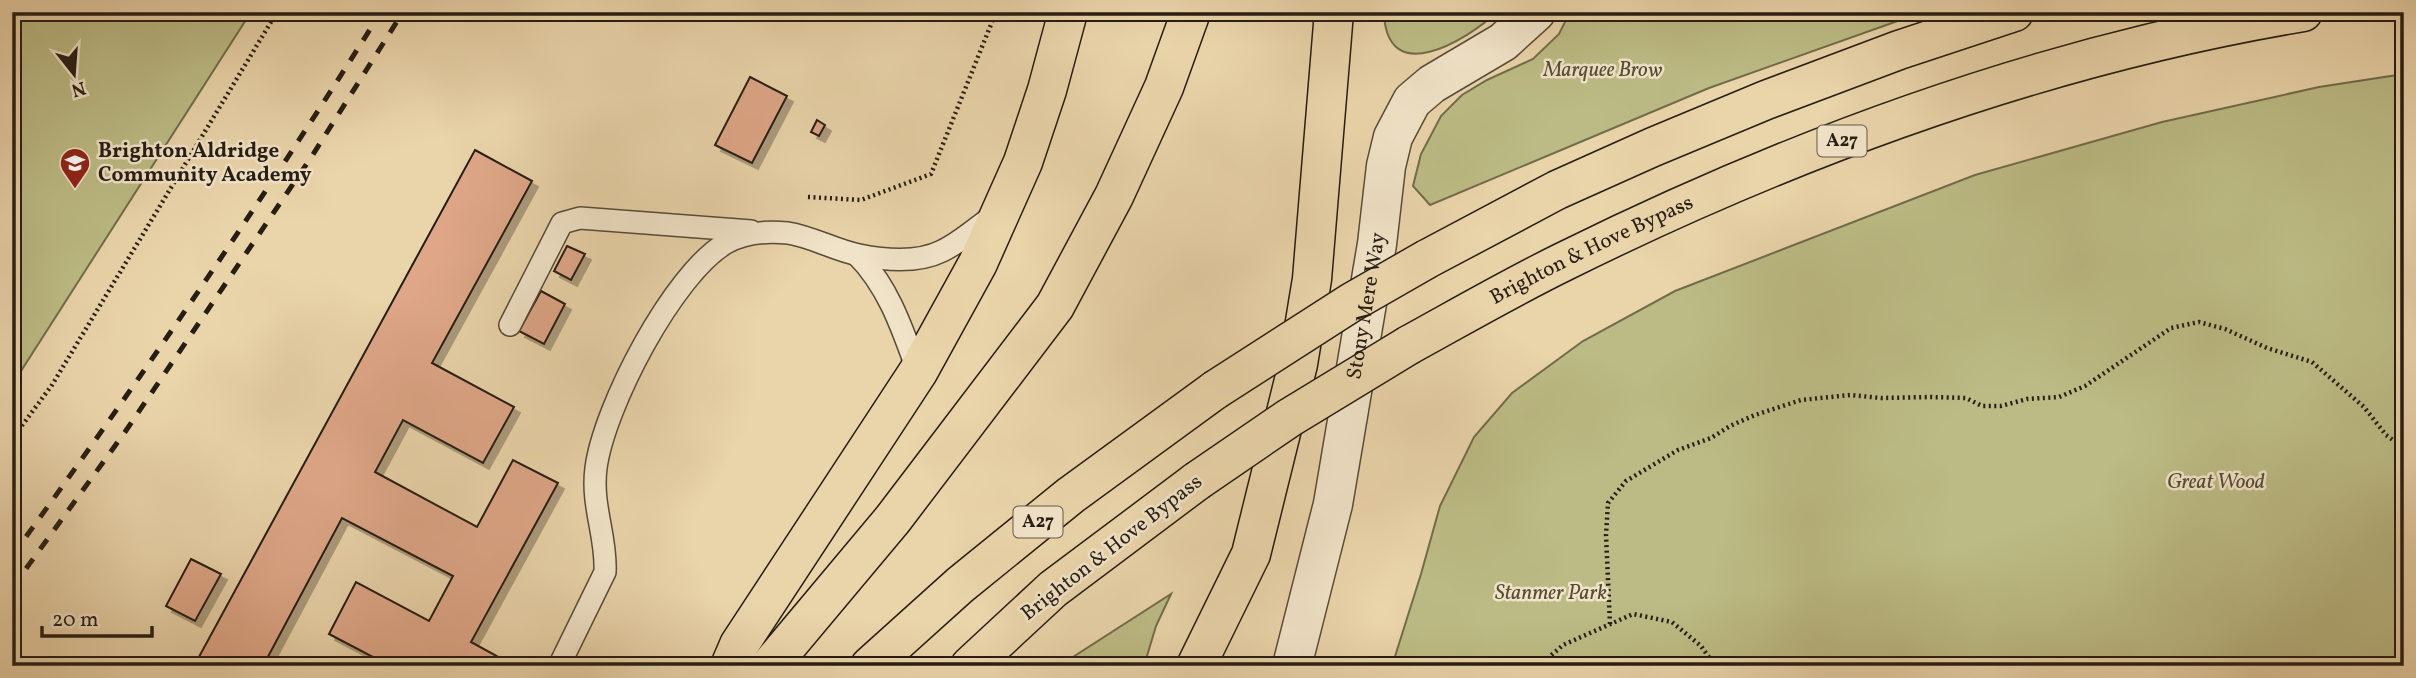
<svg xmlns="http://www.w3.org/2000/svg" width="2416" height="678" font-family="Vollkorn,serif">
  <style>
    .green { fill: #bcbb85; stroke: #716c4c; stroke-width: 2 }
    .building { fill: #dfa788; stroke: #261d13; stroke-width: 2; filter: url(#shadow) }
    .lines { fill: none; stroke-linecap: round; stroke-linejoin: round }
    .service-casing { stroke: #574b39; stroke-width: 24 }
    .minor-casing { stroke: #574b39; stroke-width: 41 }
    .trunk-casing { stroke: #261d13; stroke-width: 41 }
    .path { stroke: #261d13; stroke-width: 4.5; stroke-dasharray: 2 3.5; stroke-linecap: butt }
    .service { stroke: #f1e3c8; stroke-width: 21 }
    .minor { stroke: #f1e3c8; stroke-width: 38 }
    .trunk { stroke: #ead4aa; stroke-width: 38 }
    .rail { stroke: #261d13; stroke-width: 5; stroke-dasharray: 12 12; stroke-linecap: butt }
    .trunk-bridge-casing { stroke: #261d13; stroke-width: 41; stroke-linecap: butt }
    .trunk-bridge { stroke: #ead4aa; stroke-width: 38 }
    .labels { text-anchor: middle; dominant-baseline: central; stroke-width: 5; stroke-linejoin: round; paint-order: stroke }
    .shield { fill: #f1e3c8; stroke: #635849; stroke-width: 2 }
    .shield-label { font-size: 19px; font-weight: bold; fill: #261d13 }
    .park-label { font-size: 21px; font-style: italic; fill: #534c35; stroke: #f1e3c8 }
    .poi-label { font-size: 21px; font-weight: bold; fill: #261d13; stroke: #f1e3c8; text-anchor: start }
    .street-label { font-size: 21px; fill: #261d13; stroke: #f1e3c8 }
  </style>
  <defs>
    <filter id="shadow"><feDropShadow dx="6" dy="6" stdDeviation="0" flood-color="#0004"/></filter>
  </defs>
  <rect width="100%" height="100%" fill="#ead4aa"/>
  <filter id="stains"><feTurbulence type="fractalNoise" baseFrequency=".00286" numOctaves="4"/><feColorMatrix values="0 0 0 0 .2 0 0 0 0 .09 0 0 0 0 .02 0 0 0 .5 -.17"/></filter>
  <radialGradient id="worn" r=".72"><stop offset=".6" stop-color="#630" stop-opacity="0"/><stop offset="1" stop-color="#630" stop-opacity=".3"/></radialGradient>
  <g class="green">
    <path d="M12,12H251L12,385Z"/>
    <path d="M1384,12H1497C1466,41 1386,89 1384,12Z"/>
    <path d="M1570,12H1923L1709,88L1430,205L1413,186L1421,154L1441,116L1462,95L1487,80L1533,59L1559,34Z"/>
    <path d="M2404,74V666H1392L1421,574L1440,506L1474,437L1512,393L1583,341L1675,291L1975,175L2162,122L2319,87Z"/>
    <path d="M1171,594L1156,626L1144,666H1059Z"/>
  </g>
  <g class="building">
    <path d="M750,77L787,96L752,163L715,145Z"/>
    <path d="M817,120L825,125L819,136L811,132Z"/>
    <path d="M475,150L532,181L432,363L514,407L483,463L403,420L375,472L477,527L513,460L558,483L471,642L515,666H390L329,634L356,582L429,621L453,576L342,518L263,666H194Z"/>
    <path d="M567,246L585,254L571,280L554,271Z"/>
    <path d="M541,291L565,304L544,344L519,331Z"/>
    <path d="M191,559L221,574L195,621L166,606Z"/>
  </g>
  <g class="lines">
    <g class="service-casing">
      <g id="service">
        <path d="M857,255C889,287 903,331 918,372"/>
        <path d="M510,325L562,223L580,218L751,231"/>
        <path d="M559,666L605,572C607,537 591,506 596,468C604,407 673,274 726,243C745,232 767,231 788,233C813,237 834,250 859,255C884,260 918,263 942,251C961,242 977,227 994,215"/>
      </g>
    </g>
    <g class="minor-casing">
      <g id="minor">
        <path id="s1" d="M1292,666L1333,504L1377,244L1386,166L1393,137L1412,101L1432,84L1503,42L1536,12"/>
      </g>
    </g>
    <g class="trunk-casing">
      <g id="trunk">
        <path d="M1427,259L1557,190L1653,147L1766,100L1899,50L2014,12"/>
        <path id="s2" d="M1409,345C1460,317 1510,288 1563,262C1795,147 2046,55 2303,12"/>
        <path d="M730,666L739,645L918,372L978,263L1023,162L1047,90L1068,12"/>
        <path d="M770,666L893,519L1055,306L1114,196L1164,87L1191,12"/>
        <path d="M870,666L960,585L1071,495L1215,390"/>
        <path d="M970,666L1053,589L1197,481"/>
        <path d="M1196,666L1251,554L1298,364L1312,279L1334,12"/>
      </g>
    </g>
    <g class="path">
      <path d="M808,197L861,200L931,174L996,12"/>
      <path d="M12,439L52,385L277,12"/>
      <path d="M1610,624L1606,535L1608,503L1626,481L1678,450L1711,438L1730,426L1755,415L1801,400L1850,395L1881,398L1931,397L1966,398L1982,406H2001L2027,399L2059,397L2085,386L2171,328L2199,322L2225,329L2267,348L2312,362L2364,407L2386,435L2404,448"/>
      <path d="M1539,666L1563,645L1633,614L1672,622L1701,646L1715,666"/>
    </g>
    <use href="#service" class="service"/>
    <use href="#minor" class="minor"/>
    <use href="#trunk" class="trunk"/>
    <g class="rail">
      <path d="M12,556C141,379 264,198 381,12"/>
      <path d="M12,588L125,432L312,156L403,12"/>
    </g>
    <g class="trunk-bridge-casing">
      <g id="trunk-bridge">
        <path d="M1215,390L1352,302L1427,259"/>
        <path d="M1197,481L1289,418L1409,345"/>
      </g>
    </g>
    <use href="#trunk-bridge" class="trunk-bridge"/>
  </g>
  <defs>
    <g id="school-pin" transform="scale(1.575)"><path d="M0 17L-7.5 6A9.5 9.5 0 1 1 7.5 6Z" fill="#8f2418" stroke="#f1e3c8"/><path d="M0-5L7-2L0 1L-7-2ZM-4 1L0 2.5L4 1V4Q0 6-4 4Z" fill="#fff"/></g>
  </defs>
  <g fill-rule="evenodd">
    <use href="#school-pin" x="75" y="163"/>
  </g>
  <g class="labels">
    <g class="shield">
      <rect x="1817.5" y="125.5" width="49" height="31" rx="5"/>
      <rect x="1013.5" y="506.5" width="49" height="31" rx="5"/>
    </g>
    <g class="shield-label">
      <text x="1842" y="141">A27</text>
      <text x="1038" y="522">A27</text>
    </g>
    <g class="park-label">
      <text x="1603" y="70">Marquee Brow</text>
      <text x="2216" y="482">Great Wood</text>
      <text x="1551" y="593">Stanmer Park</text>
    </g>
    <g class="poi-label">
      <text x="98" y="151">Brighton Aldridge<tspan x="98" dy="24">Community Academy</tspan></text>
    </g>
    <g class="street-label">
      <text stroke="none"><textPath href="#s2" startOffset="206">Brighton &amp; Hove Bypass</textPath></text>
      <text stroke="none"><textPath href="#s1" startOffset="368">Stony Mere Way</textPath></text>
      <text transform="translate(1112 548) rotate(-38)">Brighton &amp; Hove Bypass</text>
    </g>
  </g>
  <rect width="2416" height="678" fill="none" stroke="#ead4aa" stroke-width="42"/>
  <rect x="14" y="14" width="2388" height="650" fill="none" stroke="#261d13" stroke-width="3.5"/>
  <rect x="21" y="21" width="2374" height="636" fill="none" stroke="#261d13" stroke-width="2"/>
  <g transform="translate(74 74) rotate(163)" stroke="#f1e3c8" stroke-width="5" paint-order="stroke">
  <path d="M0-5L12 26L0 18L-12 26Z" fill="#261d13"/>
  <text y="-10" font-size="19" font-weight="bold" text-anchor="middle" fill="#261d13">N</text>
  </g>
  <path d="M42 626v10h110v-10" fill="none" stroke="#261d13" stroke-width="3.5"/>
  <text x="52" y="626" font-size="21" fill="#261d13" stroke="#f1e3c8" stroke-width="5" paint-order="stroke">20 m</text>
  <rect width="100%" height="100%" filter="url(#stains)"/>
  <rect width="100%" height="100%" fill="url(#worn)"/>
</svg>
